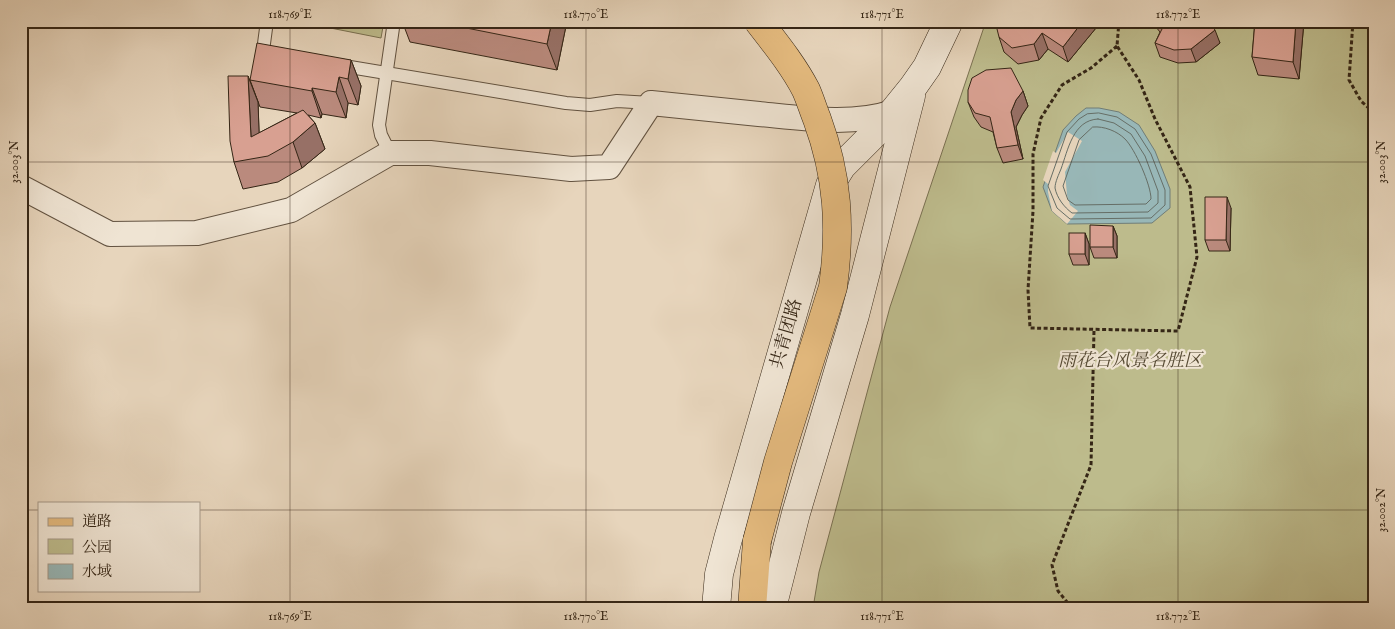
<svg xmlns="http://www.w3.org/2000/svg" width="1395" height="629" font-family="'IM FELL English','Noto Serif SC',serif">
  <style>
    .green { fill: #bdbb8c; stroke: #797051 }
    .water { fill: #98b7b7; stroke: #707d77 }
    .pier { fill: #e7d5bc }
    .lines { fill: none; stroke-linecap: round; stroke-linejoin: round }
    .shore { stroke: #666e66; stroke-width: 1 }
    .lane-casing { stroke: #625240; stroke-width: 14 }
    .street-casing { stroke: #625240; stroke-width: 26 }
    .secondary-casing { stroke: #352616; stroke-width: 29 }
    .primary-casing { stroke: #352616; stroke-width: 29 }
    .path { stroke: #352616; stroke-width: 3; stroke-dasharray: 4 2.5; stroke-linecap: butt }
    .lane { stroke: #efe4d3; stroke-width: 12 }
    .street { stroke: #efe4d3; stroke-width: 24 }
    .secondary { stroke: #efe4d3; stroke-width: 28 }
    .primary { stroke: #e4ba7e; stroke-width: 28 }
    .primary-bridge-casing { stroke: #352616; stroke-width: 29; stroke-linecap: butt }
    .primary-bridge { stroke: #e4ba7e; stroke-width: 28 }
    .wall { fill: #ba8a7d; stroke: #352616 }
    .shaded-wall { fill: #977066; stroke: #352616 }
    .building { fill: #d8a091; stroke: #352616 }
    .ticks { fill: none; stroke: #352616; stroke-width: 1; stroke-opacity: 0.45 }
    .labels { text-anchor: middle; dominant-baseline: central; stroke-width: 4.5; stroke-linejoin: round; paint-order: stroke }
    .street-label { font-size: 18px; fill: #352616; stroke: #efe4d3 }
    .park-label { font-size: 18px; font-style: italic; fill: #574b34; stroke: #efe4d3 }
    .neatline { fill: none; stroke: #352616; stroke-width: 2 }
    .ticks-label { font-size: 12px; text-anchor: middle; fill: #352616 }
  </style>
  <rect width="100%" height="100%" fill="#e7d5bc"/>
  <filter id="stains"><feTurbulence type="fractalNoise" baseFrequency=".004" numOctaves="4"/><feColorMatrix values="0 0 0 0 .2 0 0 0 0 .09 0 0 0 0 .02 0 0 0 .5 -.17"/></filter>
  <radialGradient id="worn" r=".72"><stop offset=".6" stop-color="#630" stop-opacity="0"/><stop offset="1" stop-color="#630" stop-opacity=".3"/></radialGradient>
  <g class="green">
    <path d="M295,21H384L381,38Z"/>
    <path d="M986,21H1374V608H813L819,572L890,307Z"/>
  </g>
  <path class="water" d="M1086,108H1099L1119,112L1139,125L1155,151L1170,189V208L1152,223L1067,224L1052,211L1043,187L1063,130L1076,116Z"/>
  <path class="pier" d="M1068,132L1082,141L1065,172L1067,195L1070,205L1078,211L1067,224L1052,211L1048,192V184L1043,180L1053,151L1056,153Z"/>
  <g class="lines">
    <g class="shore">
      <path d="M1099,113L1117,117L1135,129L1151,154L1165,190V205L1151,218L1070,219L1057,208L1048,186L1067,132L1079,119L1087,114Z"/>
      <path d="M1098,119L1114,123L1131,134L1145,156L1158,191V203L1148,212L1072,213C1064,207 1057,198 1055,188C1055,182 1059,174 1061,169C1068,150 1073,120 1098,119Z"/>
      <path d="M1093,127C1104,126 1117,131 1125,139C1135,149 1151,185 1151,199L1146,204L1075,205L1068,200L1063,186L1079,140Z"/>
    </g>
    <g class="lane-casing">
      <g id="lane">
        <path d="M267,21L263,51L271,53"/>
        <path d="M338,65L566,103L590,105L617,101L651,103"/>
        <path d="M390,153L381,135L379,125L394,21"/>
      </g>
    </g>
    <g class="street-casing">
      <path id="street" d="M21,187L110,234L197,233L291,210L390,153H430L571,169L609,167L651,103C687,107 723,110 759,114C801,118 852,126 893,112"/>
    </g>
    <g class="secondary-casing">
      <g id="secondary">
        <path d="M716,608L719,574L728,539L830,185L842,166L879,129L913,87L927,67L949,21"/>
        <path d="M772,608L796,513L855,315L911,96"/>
      </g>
    </g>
    <g class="primary-casing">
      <path id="primary" d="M752,608L757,541"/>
    </g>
    <g class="path">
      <path d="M1353,21L1349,80L1361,101L1374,113"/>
      <path d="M1117,46L1091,68L1062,85L1041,118L1033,154V211L1028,290L1030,328L1178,331L1197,257L1190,187L1155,119L1139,80L1117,46L1119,21"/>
      <path d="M1072,608L1058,591L1052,565L1091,465L1094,330"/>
    </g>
    <use href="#lane" class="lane"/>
    <use href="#street" class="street"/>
    <use href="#secondary" class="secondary"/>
    <use href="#primary" class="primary"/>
    <g class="primary-bridge-casing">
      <path id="primary-bridge" d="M757,541L778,462L833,287C841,227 838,176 817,119C813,109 810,99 806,90C793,65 775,43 758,21"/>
    </g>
    <use href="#primary-bridge" class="primary-bridge"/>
  </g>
  <g class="wall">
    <path d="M402,21H567L557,70L410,42Z"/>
    <path d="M1154,21H1208L1220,43L1196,62L1178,63L1160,57L1155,43L1160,32L1156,27Z"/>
    <path d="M1255,21H1304L1299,79L1258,75L1252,57Z"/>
    <path d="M1096,28L1068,62L1048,49L1039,60L1018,64L1004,52L999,37Z"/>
    <path d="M351,60L361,86L358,105L348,103L346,118L322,114L321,118L308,115L315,123L325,149L302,168L278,182L243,189L234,162L248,76L258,102L259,133L297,113L260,107L250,80Z"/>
    <path d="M1023,91L1028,106L1022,115L1016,127L1023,159L1003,163L997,148L993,132L981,127L974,117L968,102Z"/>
    <path d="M1231,208L1230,251H1209L1205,240Z"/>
    <path d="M1113,226L1117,236V258H1094L1090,247Z"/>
    <path d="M1085,233L1089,244V265H1073L1069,254Z"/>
  </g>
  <g class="shaded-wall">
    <path d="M552,21H567L557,70L547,44Z"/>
    <path d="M1083,21H1094L1096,28L1068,62L1063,47Z"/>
    <path d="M1296,21H1304L1299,79L1293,62Z"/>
    <path d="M1215,30L1220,43L1196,62L1191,49Z"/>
    <path d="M1042,33L1048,49L1039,60L1034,44Z"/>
    <path d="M351,60L361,86L358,105L348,79Z"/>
    <path d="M248,76L258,102L260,157L251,137Z"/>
    <path d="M339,77L348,103L346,118L336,92Z"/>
    <path d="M312,88L322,114L321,118L312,91Z"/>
    <path d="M1023,91L1028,106L1022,115L1016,127L1023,159L1018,145L1011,112L1016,100Z"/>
    <path d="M315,123L325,149L302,168L293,142Z"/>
    <path d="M1227,197L1231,208L1230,251L1226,240Z"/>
    <path d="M1113,226L1117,236V258L1113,247Z"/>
    <path d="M1085,233L1089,244V265L1085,254Z"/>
  </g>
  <g class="building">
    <path d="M431,21H552L547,44Z"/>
    <path d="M997,21H1083L1063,47L1042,33L1034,44L1012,48L999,37L996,25Z"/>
    <path d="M1157,21H1208L1215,30L1191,49L1174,50L1155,43L1162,29Z"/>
    <path d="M1255,21H1296L1293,62L1252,57Z"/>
    <path d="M257,43L351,60L348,79L339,77L336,92L312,88V91L250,80Z"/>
    <path d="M1011,68L1023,91L1016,100L1011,112L1018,145L997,148L990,117L975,113L968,102V90L972,78L986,70Z"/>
    <path d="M228,76H248L251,137L303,110L315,123L293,142L268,156L234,162L230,141Z"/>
    <path d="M1205,197H1227L1226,240H1205Z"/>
    <path d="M1090,225L1113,226V247H1090Z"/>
    <rect x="1069" y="233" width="16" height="21"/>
  </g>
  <path class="ticks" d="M290,21V608M586,21V608M882,21V608M1178,21V608M21,162H1374M21,510H39M199,510H1374"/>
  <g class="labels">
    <g class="street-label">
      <text transform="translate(787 334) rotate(-74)">共青团路</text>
    </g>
    <g class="park-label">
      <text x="1130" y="361">雨花台风景名胜区</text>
    </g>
  </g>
  <rect width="1395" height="629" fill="none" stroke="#e7d5bc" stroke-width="55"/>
  <rect x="38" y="502" width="162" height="90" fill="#efe4d3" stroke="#a59887"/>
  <rect x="48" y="518" width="25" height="8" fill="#e4ba7e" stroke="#a59887"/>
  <text x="82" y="526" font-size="15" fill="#352616">道路</text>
  <rect x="48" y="539" width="25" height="15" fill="#bdbb8c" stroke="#a59887"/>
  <text x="82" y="552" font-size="15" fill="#352616">公园</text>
  <rect x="48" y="564" width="25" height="15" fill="#98b7b7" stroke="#a59887"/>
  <text x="82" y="576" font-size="15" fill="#352616">水域</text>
  <rect x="28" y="28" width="1340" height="574" class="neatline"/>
  <g class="ticks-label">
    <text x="290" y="18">118.769°E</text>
    <text x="586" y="18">118.770°E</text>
    <text x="882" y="18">118.771°E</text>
    <text x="1178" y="18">118.772°E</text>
    <text transform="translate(14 162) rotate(-90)" y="4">32.003°N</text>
    <text transform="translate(1381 162) rotate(-90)" y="4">32.003°N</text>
    <text transform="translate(1381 510) rotate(-90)" y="4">32.002°N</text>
    <text x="290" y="620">118.769°E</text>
    <text x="586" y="620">118.770°E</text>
    <text x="882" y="620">118.771°E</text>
    <text x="1178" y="620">118.772°E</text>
  </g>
  <rect width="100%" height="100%" filter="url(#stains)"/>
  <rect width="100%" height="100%" fill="url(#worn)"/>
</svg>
